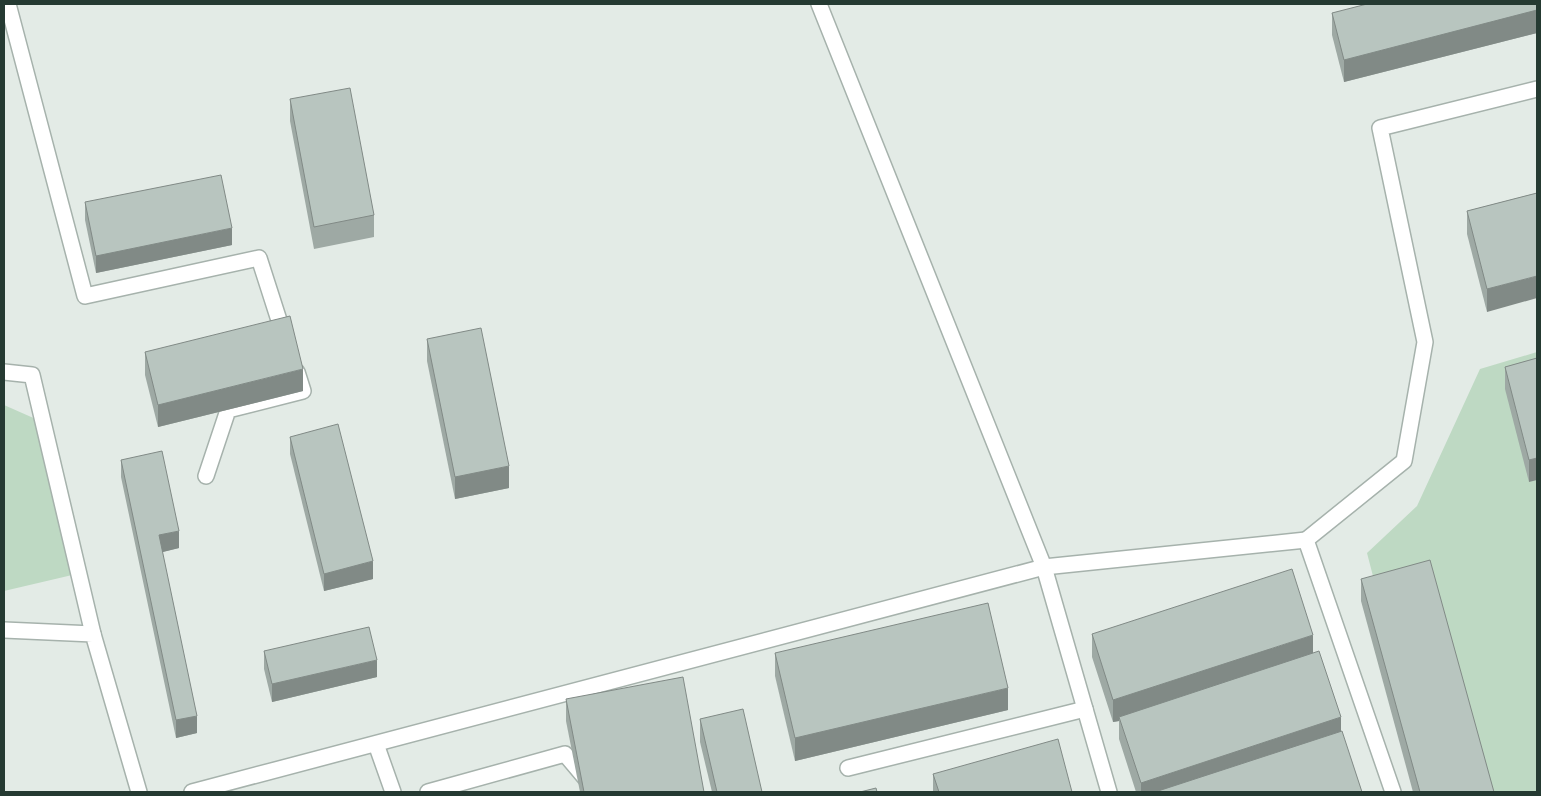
<svg xmlns="http://www.w3.org/2000/svg" width="1541" height="796" font-family="Overpass,sans-serif">
  <style>
    .green { fill: #bed9c3 }
    .lines { fill: none; stroke-linecap: round; stroke-linejoin: round }
    .minor-casing { stroke: #a6b2ac; stroke-width: 18 }
    .minor { stroke: #fff; stroke-width: 15 }
    .wall { fill: #9ea9a4 }
    .shaded-wall { fill: #818a86 }
    .building { fill: #b8c5bf; stroke: #818a86 }
  </style>
  <rect width="100%" height="100%" fill="#e3ebe6"/>
  <g class="green">
    <path d="M1537,352V792H1429L1367,553L1417,506L1480,369Z"/>
    <path d="M4,405L47,424L85,572L4,591Z"/>
  </g>
  <g class="lines">
    <g class="minor-casing">
      <g id="minor">
        <path d="M8,4L85,296L259,258L285,339"/>
        <path d="M819,4L1044,567L1109,792"/>
        <path d="M4,372L32,375L93,634"/>
        <path d="M206,476L228,410L303,391L297,372"/>
        <path d="M4,630L93,634L139,792"/>
        <path d="M376,744L393,792"/>
        <path d="M848,768L1085,709"/>
        <path d="M192,792L1044,567L1306,540"/>
        <path d="M428,792L565,754L597,792"/>
        <path d="M1393,792L1306,540L1404,461L1425,342L1380,128L1537,89"/>
      </g>
    </g>
    <use href="#minor" class="minor"/>
  </g>
  <g class="wall">
    <path d="M1537,4V33L1344,82L1332,35V13Z"/>
    <path d="M290,99L374,215V237L314,249L290,121Z"/>
    <path d="M1537,193L1487,312L1467,234V211Z"/>
    <path d="M85,202L232,245L96,273L85,220Z"/>
    <path d="M427,339L509,488L455,499L427,361Z"/>
    <path d="M145,352L303,391L158,427L145,375Z"/>
    <path d="M1537,358L1529,482L1505,389V367Z"/>
    <path d="M290,437L373,579L324,591L290,454Z"/>
    <path d="M121,460L179,548L162,552L197,733L176,738L121,477Z"/>
    <path d="M1361,579L1494,792H1413L1361,601Z"/>
    <path d="M1092,634L1313,653L1362,792H1136L1119,739V721L1113,722L1092,657Z"/>
    <path d="M264,651L377,677L272,702L264,669Z"/>
    <path d="M775,653L1008,710L795,761L775,676Z"/>
    <path d="M566,699L704,792H580L566,721Z"/>
    <path d="M700,719L762,792H712L700,742Z"/>
    <path d="M933,774L1072,792H933Z"/>
  </g>
  <g class="shaded-wall">
    <path d="M1537,10V33L1344,82V60Z"/>
    <path d="M232,228V245L96,273V256Z"/>
    <path d="M1537,276V298L1487,312V289Z"/>
    <path d="M303,369V391L158,427V405Z"/>
    <path d="M1537,458V480L1529,482V460Z"/>
    <path d="M509,466V488L455,499V477Z"/>
    <path d="M179,531V548L159,553V535Z"/>
    <path d="M373,561V579L324,591V574Z"/>
    <path d="M1313,635V657L1119,717V721L1113,722V700Z"/>
    <path d="M377,660V677L272,702V684Z"/>
    <path d="M1008,688V710L795,761V738Z"/>
    <path d="M197,716V733L176,738V720Z"/>
    <path d="M1341,717V740L1180,792H1141V783Z"/>
  </g>
  <g class="building">
    <path d="M1367,4H1537V10L1344,60L1332,13Z"/>
    <path d="M350,88L374,215L314,227L290,99Z"/>
    <path d="M221,175L232,228L96,256L85,202Z"/>
    <path d="M1537,193V276L1487,289L1467,211Z"/>
    <path d="M290,316L303,369L158,405L145,352Z"/>
    <path d="M481,328L509,466L455,477L427,339Z"/>
    <path d="M1537,358V458L1529,460L1505,367Z"/>
    <path d="M338,424L373,561L324,574L290,437Z"/>
    <path d="M162,451L179,531L159,535L197,716L176,720L121,460Z"/>
    <path d="M1430,560L1494,792H1420L1361,579Z"/>
    <path d="M1292,569L1313,635L1113,700L1092,634Z"/>
    <path d="M988,603L1008,688L795,738L775,653Z"/>
    <path d="M369,627L377,660L272,684L264,651Z"/>
    <path d="M1319,651L1341,717L1141,783L1119,717Z"/>
    <path d="M683,677L704,792H584L566,699Z"/>
    <path d="M743,709L762,792H717L700,719Z"/>
    <path d="M1342,731L1362,792H1155Z"/>
    <path d="M1058,739L1072,792H939L933,774Z"/>
    <path d="M876,788L877,792H860Z"/>
  </g>
  <rect width="1541" height="796" fill="none" stroke="#253a32" stroke-width="10"/>
</svg>
